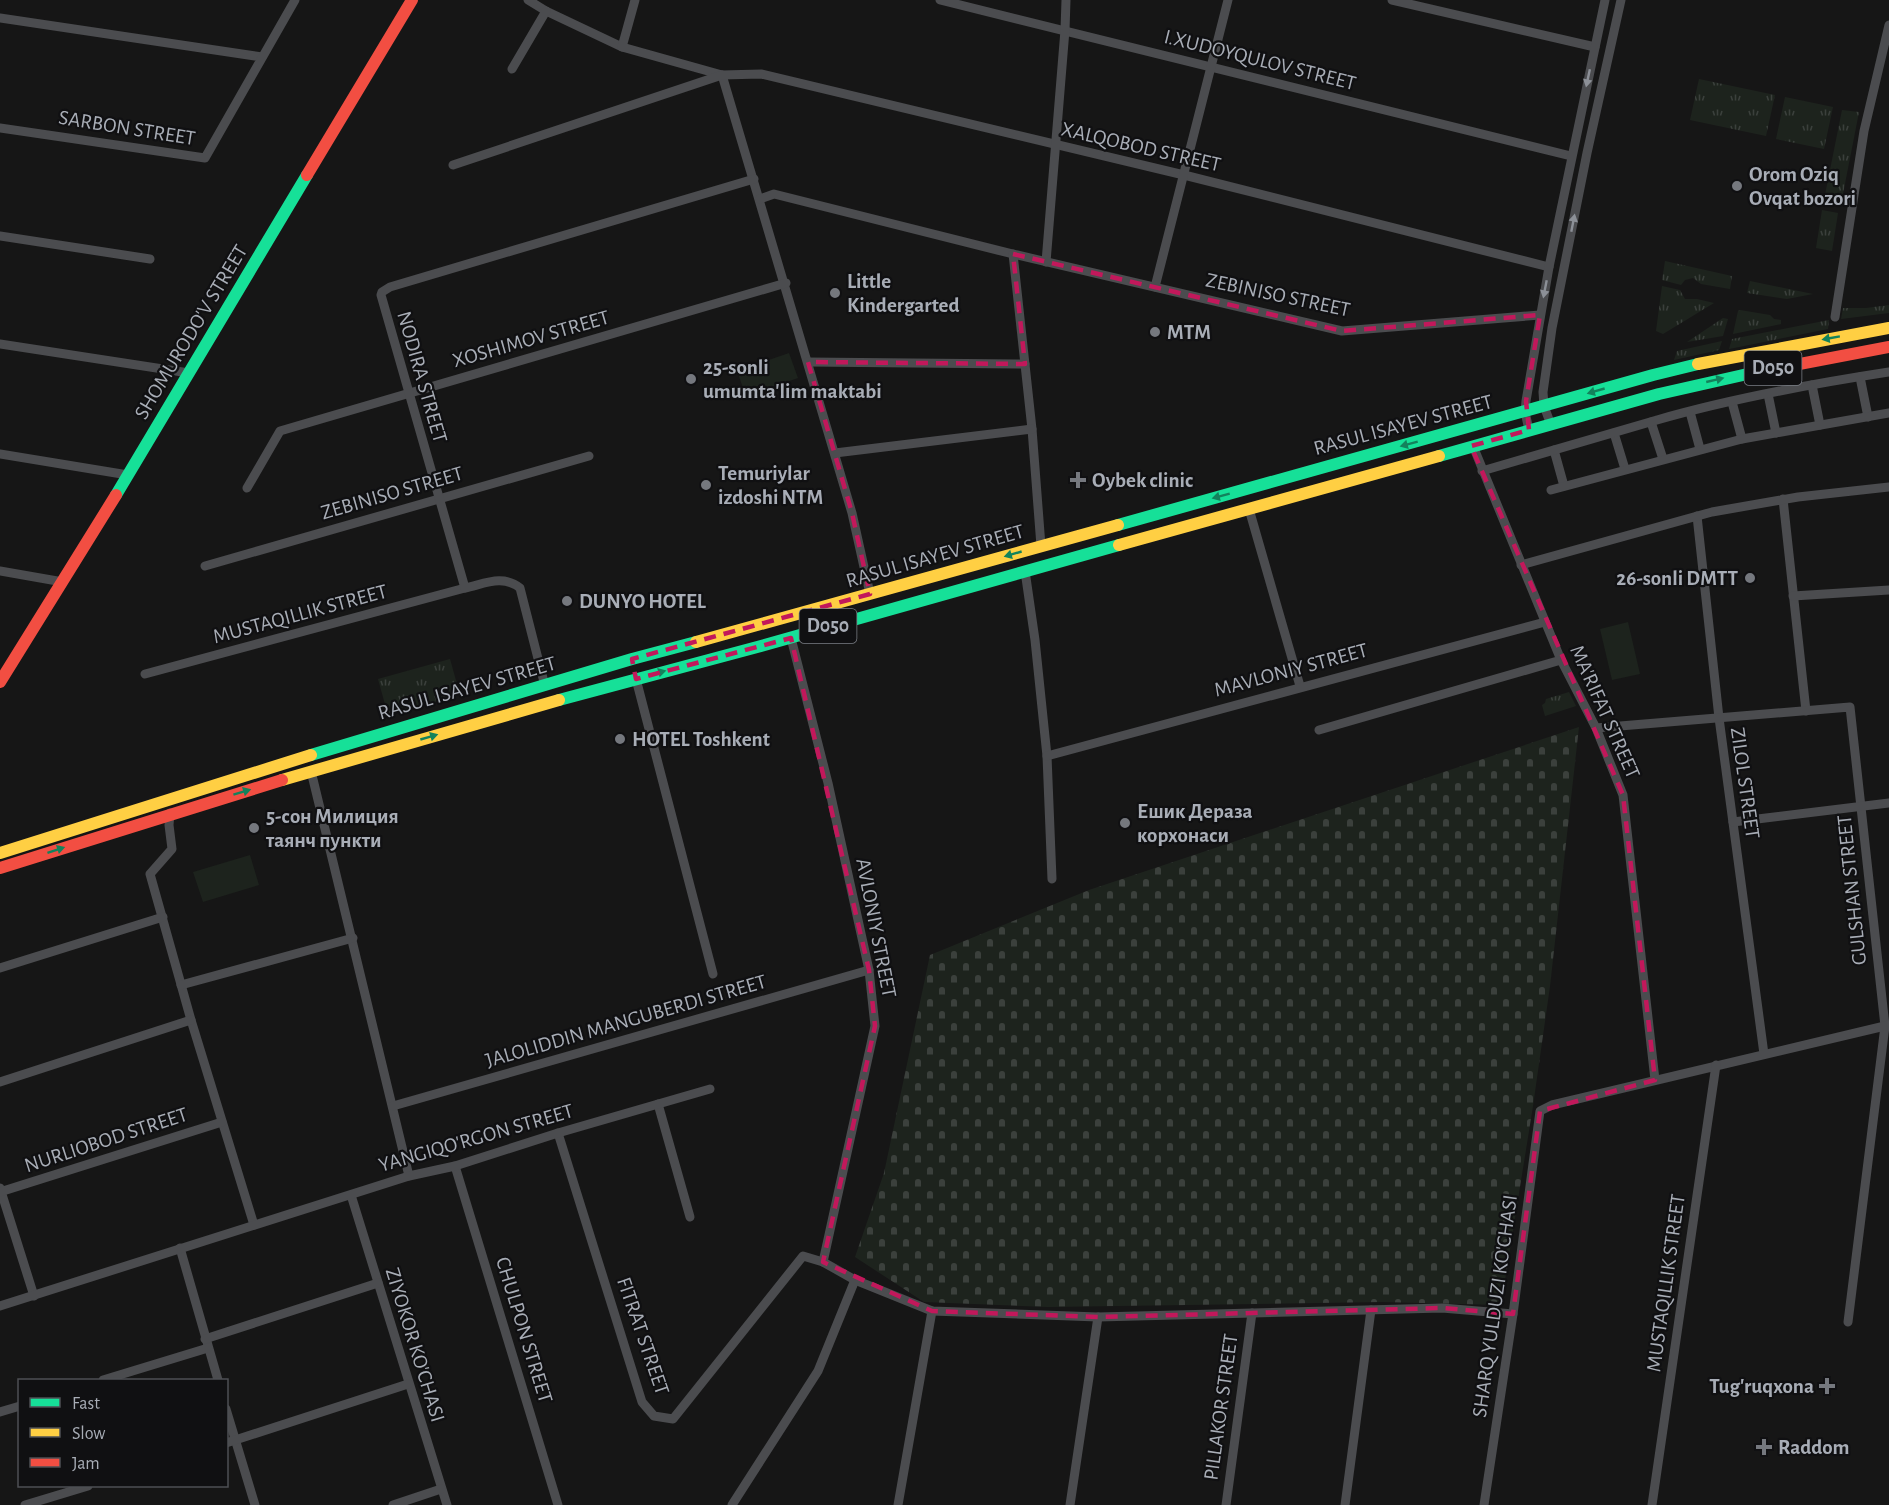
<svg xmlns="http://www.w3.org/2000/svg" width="1889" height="1505" font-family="'Alegreya Sans',sans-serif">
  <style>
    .grass { fill: url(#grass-tufts) }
    .cemetery { fill: url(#cemetery-stones) }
    .park { fill: #1d231d }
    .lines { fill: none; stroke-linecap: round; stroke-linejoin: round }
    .street { stroke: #4b4c4f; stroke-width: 9 }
    .fast { stroke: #16e098; stroke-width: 12 }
    .slow { stroke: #ffcf43; stroke-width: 12 }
    .jam { stroke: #f24e42; stroke-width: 12 }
    .oneway { fill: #8c9097 }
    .oneway2 { fill: #13825c }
    .marked { fill: none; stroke: #c2185b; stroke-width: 4.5; stroke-dasharray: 12 8; stroke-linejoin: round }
    .poi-dot { fill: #75787e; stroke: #101012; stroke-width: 2 }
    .labels { text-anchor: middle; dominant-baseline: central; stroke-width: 4.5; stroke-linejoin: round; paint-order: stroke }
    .shield { fill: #101012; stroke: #7a7e85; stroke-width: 1.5 }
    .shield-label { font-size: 20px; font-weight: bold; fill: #a8adb6 }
    .street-label { font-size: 21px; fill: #a8adb6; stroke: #101012 }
    .poi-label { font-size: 21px; font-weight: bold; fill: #a8adb6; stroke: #101012; text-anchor: start }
  </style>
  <defs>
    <pattern id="grass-tufts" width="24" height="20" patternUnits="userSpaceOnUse" patternTransform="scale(1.5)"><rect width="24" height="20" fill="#1d231d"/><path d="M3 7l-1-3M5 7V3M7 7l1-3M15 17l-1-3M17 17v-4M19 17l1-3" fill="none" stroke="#3b403c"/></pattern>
    <pattern id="cemetery-stones" width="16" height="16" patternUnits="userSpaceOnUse" patternTransform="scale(1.5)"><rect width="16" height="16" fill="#1d231d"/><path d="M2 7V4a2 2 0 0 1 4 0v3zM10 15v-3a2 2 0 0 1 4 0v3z" fill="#3b403c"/></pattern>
  </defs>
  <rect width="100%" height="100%" fill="#161616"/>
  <g class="grass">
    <path d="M1699,79L1775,95L1766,136L1690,120Z"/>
    <path d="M1785,97L1833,107L1824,149L1776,139Z"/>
    <path d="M1842,110L1859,112L1841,204L1824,200Z"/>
    <path d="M1822,210L1838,213L1832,251L1816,248Z"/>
    <path d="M1665,261L1732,276L1730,289L1701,284L1693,278L1685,280L1681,285L1662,280Z"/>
    <path d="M1750,281L1813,294L1787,299L1747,293Z"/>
    <path d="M1662,286L1680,290L1685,299H1697L1714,303L1663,334L1656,331Z"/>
    <path d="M1889,305V313L1841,319L1843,308H1866Z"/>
    <path d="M1740,310L1770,315L1774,319L1781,320V324L1733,334L1738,311Z"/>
    <path d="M1723,318L1728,319L1723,336L1687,342Z"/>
    <path d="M1829,320L1828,329L1729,349L1732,339Z"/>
    <path d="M1722,341L1719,350L1674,360L1677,351Z"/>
    <path d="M450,659L460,695L388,715L378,679Z"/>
    <path d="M1569,692L1576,706L1545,716L1542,705L1545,703L1546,699Z"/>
  </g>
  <path class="cemetery" d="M1579,727L1550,986L1533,1106L1501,1305L1382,1302L1048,1307L924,1302L855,1257L884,1173L930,955L1089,890Z"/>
  <g class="park">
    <path d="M789,353L798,378L746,396L737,371Z"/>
    <path d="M1628,622L1640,674L1612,680L1600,629Z"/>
    <path d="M250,855L259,885L203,902L193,872Z"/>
  </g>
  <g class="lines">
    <g class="street">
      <path d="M528,0L546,11L622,47"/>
      <path d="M635,0L622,47L722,75"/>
      <path d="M940,0L1571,156"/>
      <path d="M1392,0L1595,47"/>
      <path d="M0,18L262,57"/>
      <path d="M512,69L546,11"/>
      <path d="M722,75L852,513L870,594"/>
      <path d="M0,128L205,158L295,0"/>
      <path d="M453,165L722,75L761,74L1184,175L1549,267"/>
      <path d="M760,199L774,194L1013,254L1342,331L1540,315"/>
      <path d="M0,236L150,259"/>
      <path d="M1013,254L1032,429L1041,546"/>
      <path d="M1046,262L1065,30L1066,0"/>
      <path d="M1155,287L1228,0"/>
      <path d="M1835,317L1864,131L1889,25"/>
      <path d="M0,344L189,373"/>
      <path d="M808,362L1025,364"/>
      <path d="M1860,377L1868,417"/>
      <path d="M1812,385L1820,425"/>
      <path d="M1768,394L1776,433"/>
      <path d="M1732,402L1742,439"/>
      <path d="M1690,412L1700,449"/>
      <path d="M1651,422L1663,459"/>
      <path d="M1551,425L1544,406L1543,392L1552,328L1587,153L1621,0"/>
      <path d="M1529,430L1525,412L1526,401L1549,267L1605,0"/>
      <path d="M1614,433L1625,469"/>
      <path d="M1473,446L1561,660L1596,728L1623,795L1655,1080"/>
      <path d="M1554,450L1564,486"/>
      <path d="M835,453L1032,429"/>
      <path d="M0,454L128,475"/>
      <path d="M1482,471C1541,454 1599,437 1657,420C1733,398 1811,384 1889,372"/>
      <path d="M247,488L280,431L786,283"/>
      <path d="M1551,490L1742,439L1889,413"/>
      <path d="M1783,499L1806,711"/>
      <path d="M1249,509L1300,686"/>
      <path d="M1697,516L1719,718L1764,1054"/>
      <path d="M1521,565L1712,512L1798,497L1889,487"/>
      <path d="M205,566L589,456"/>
      <path d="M0,571L63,582"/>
      <path d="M1025,571L1035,640L1047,756L1052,879"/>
      <path d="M1793,596L1889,590"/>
      <path d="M791,638L828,783L869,970L875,1026L823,1262"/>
      <path d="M145,674L465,588"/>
      <path d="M636,679L713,974"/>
      <path d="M545,686L520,588C503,574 484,584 465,588L381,295L382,292L390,287L754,179"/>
      <path d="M1596,728L1850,707L1885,1026L1848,1322"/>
      <path d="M1319,730L1561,660"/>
      <path d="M1047,756L1545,622"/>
      <path d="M311,771L409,1176"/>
      <path d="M170,813L169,825L172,849L150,874L191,1020L254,1225"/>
      <path d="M1733,822L1889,803"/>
      <path d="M0,968L163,917"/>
      <path d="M181,985L353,938"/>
      <path d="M0,1082L191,1020"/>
      <path d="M658,1104L690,1217"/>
      <path d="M393,1106L869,970"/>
      <path d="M558,1133L642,1402L654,1416L673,1419L803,1256L823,1262L855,1280L932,1311L1098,1317L1442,1308L1513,1314"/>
      <path d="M455,1166L558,1505"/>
      <path d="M0,1188L34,1296"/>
      <path d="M0,1192L222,1122"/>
      <path d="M351,1195L447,1505"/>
      <path d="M180,1248L218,1380"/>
      <path d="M0,1306L409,1176L455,1166L558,1133L710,1089"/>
      <path d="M205,1339L378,1283"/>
      <path d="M103,1380L208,1348"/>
      <path d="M226,1409L255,1505"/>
      <path d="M0,1412L20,1406"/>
      <path d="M226,1443L408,1384"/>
      <path d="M25,1505L88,1486"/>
      <path d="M393,1505L441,1489"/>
      <path d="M732,1505L818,1371L855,1280"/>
      <path d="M898,1505L932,1311"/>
      <path d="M1070,1505L1098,1317"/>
      <path d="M1226,1505L1252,1313"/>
      <path d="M1345,1505L1371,1310"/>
      <path d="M1484,1505L1513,1314L1540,1111L1552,1105L1889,1025"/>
      <path d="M1652,1505L1716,1065"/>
    </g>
    <g class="fast">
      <path d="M1439,456L1659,394L1752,373"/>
      <path d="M116,495L307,175"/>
      <path d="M1118,525L1653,375L1698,364"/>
      <path d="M559,700L761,646L1119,545"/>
      <path d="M311,755L632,659L696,642"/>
    </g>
    <g class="slow">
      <path d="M1698,364L1889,328"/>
      <path d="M1119,545L1439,456"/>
      <path d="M696,642L1118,525"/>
      <path d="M282,780L559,700"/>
      <path d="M0,853L311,755"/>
    </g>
    <g class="jam">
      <path d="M307,175L412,0"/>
      <path d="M1752,373L1889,347"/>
      <path d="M0,682L116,495"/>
      <path d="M0,868L282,780"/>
    </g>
  </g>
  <defs><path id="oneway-solid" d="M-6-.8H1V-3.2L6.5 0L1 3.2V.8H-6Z" transform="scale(1.5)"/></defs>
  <g class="oneway">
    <use href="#oneway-solid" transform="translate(1588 78) rotate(102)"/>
    <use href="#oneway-solid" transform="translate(1573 223) rotate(-79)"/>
    <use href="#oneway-solid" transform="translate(1545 289) rotate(101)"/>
  </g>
  <g class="oneway2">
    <use href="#oneway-solid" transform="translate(1831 338) rotate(170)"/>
    <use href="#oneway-solid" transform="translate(1715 380) rotate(-13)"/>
    <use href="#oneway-solid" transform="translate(1596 391) rotate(164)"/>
    <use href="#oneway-solid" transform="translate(1409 444) rotate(165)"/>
    <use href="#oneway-solid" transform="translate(1221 496) rotate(165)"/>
    <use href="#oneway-solid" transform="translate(1013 554) rotate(164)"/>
    <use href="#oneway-solid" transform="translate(657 673) rotate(-15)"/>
    <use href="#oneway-solid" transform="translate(429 737) rotate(-16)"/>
    <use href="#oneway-solid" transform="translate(242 792) rotate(-17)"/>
    <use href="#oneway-solid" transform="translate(56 850) rotate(-18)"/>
  </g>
  <path class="marked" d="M1013,254L1342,331L1540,315L1526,401L1529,430L1471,446L1623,795L1655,1080L1540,1111L1513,1314L1442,1308L1098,1317L932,1311L823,1262L875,1026L869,970L791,638L636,679L632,659L870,594L852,513L808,362L1025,364Z"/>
  <g class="poi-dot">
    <circle cx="1737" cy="186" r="6"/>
    <circle cx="835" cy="293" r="6"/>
    <circle cx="1155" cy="332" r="6"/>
    <circle cx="691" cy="379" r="6"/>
    <path d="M1075 471h6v6h6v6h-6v6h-6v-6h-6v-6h6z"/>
    <circle cx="706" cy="485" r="6"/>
    <circle cx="1750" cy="578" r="6"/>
    <circle cx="567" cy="601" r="6"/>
    <circle cx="620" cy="739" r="6"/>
    <circle cx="1125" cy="823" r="6"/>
    <circle cx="254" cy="828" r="6"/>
    <path d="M1824 1377h6v6h6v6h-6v6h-6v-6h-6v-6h6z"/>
    <path d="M1761 1438h6v6h6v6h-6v6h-6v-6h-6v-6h6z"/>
  </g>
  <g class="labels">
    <g class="shield">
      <rect x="1744.5" y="351" width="57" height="34" rx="4.5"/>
      <rect x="799.5" y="609" width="57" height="34" rx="4.5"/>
    </g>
    <g class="shield-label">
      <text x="1773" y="368">D050</text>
      <text x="828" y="626">D050</text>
    </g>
    <g class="street-label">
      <text transform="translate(1260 60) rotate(14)">I.ХUDOYQULOV STREET</text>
      <text transform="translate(127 128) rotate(9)">SARBON STREET</text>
      <text transform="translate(1141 147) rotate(13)">ХALQOBOD STREET</text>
      <text transform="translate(1278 295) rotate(12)">ZEBINISO STREET</text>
      <text transform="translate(191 332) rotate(-59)">SHOMURODO'V STREET</text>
      <text transform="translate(531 339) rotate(-16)">XOSHIMOV STREET</text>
      <text transform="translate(422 377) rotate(74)">NODIRA STREET</text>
      <text transform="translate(1403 425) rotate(-15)">RASUL ISAYEV STREET</text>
      <text transform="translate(392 493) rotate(-16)">ZEBINISO STREET</text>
      <text transform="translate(935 556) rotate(-16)">RASUL ISAYEV STREET</text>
      <text transform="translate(300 614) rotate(-15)">MUSTAQILLIK STREET</text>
      <text transform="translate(1291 670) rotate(-15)">MAVLONIY STREET</text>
      <text transform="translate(467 688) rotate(-16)">RASUL ISAYEV STREET</text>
      <text transform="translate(1605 712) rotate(66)">MA'RIFAT STREET</text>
      <text transform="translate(1745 783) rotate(82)">ZILOL STREET</text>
      <text transform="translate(1852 890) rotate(-96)">GULSHAN STREET</text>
      <text transform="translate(876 928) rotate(79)">AVLONIY STREET</text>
      <text transform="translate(626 1021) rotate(-16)">JALOLIDDIN MANGUBERDI STREET</text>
      <text transform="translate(476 1138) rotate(-16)">YANGIQO'RGON STREET</text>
      <text transform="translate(106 1140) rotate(-18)">NURLIOBOD STREET</text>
      <text transform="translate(1666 1283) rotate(-82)">MUSTAQILLIK STREET</text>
      <text transform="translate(1495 1306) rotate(-82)">SHARQ YULDUZI KO'CHASI</text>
      <text transform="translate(524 1330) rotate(73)">CHULPON STREET</text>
      <text transform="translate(643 1336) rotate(71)">FITRAT STREET</text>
      <text transform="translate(415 1345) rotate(73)">ZIYOKOR KO'CHASI</text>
      <text transform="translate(1221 1407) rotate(-82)">PILLAKOR STREET</text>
    </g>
    <g class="poi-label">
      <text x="1749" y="174">Orom Oziq<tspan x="1749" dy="24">Ovqat bozori</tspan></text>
      <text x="847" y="281">Little<tspan x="847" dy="24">Kindergarted</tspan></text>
      <text x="1167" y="332">MTM</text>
      <text x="703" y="367">25-sonli<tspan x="703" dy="24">umumta'lim maktabi</tspan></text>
      <text x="718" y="473">Temuriylar<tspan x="718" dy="24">izdoshi NTM</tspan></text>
      <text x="1092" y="480">Oybek clinic</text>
      <text x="1738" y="578" text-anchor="end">26-sonli DMTT</text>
      <text x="579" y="601">DUNYO HOTEL</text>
      <text x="632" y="739">HOTEL Toshkent</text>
      <text x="1137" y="811">Ешик Дераза<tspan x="1137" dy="24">корхонаси</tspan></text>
      <text x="266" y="816">5-сон Милиция<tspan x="266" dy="24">таянч пункти</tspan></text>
      <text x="1814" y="1386" text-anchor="end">Tug'ruqxona</text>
      <text x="1778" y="1447">Raddom</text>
    </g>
  </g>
  <rect x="18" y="1379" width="210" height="108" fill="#101012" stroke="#4d4f54" stroke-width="1.5"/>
  <rect x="30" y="1398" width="30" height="9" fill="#16e098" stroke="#4d4f54" stroke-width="1.5"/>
  <text x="72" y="1409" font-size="18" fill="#a8adb6">Fast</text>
  <rect x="30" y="1428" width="30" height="9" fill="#ffcf43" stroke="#4d4f54" stroke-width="1.5"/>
  <text x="72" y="1439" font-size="18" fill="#a8adb6">Slow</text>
  <rect x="30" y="1458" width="30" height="9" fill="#f24e42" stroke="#4d4f54" stroke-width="1.5"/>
  <text x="72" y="1469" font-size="18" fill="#a8adb6">Jam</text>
</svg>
